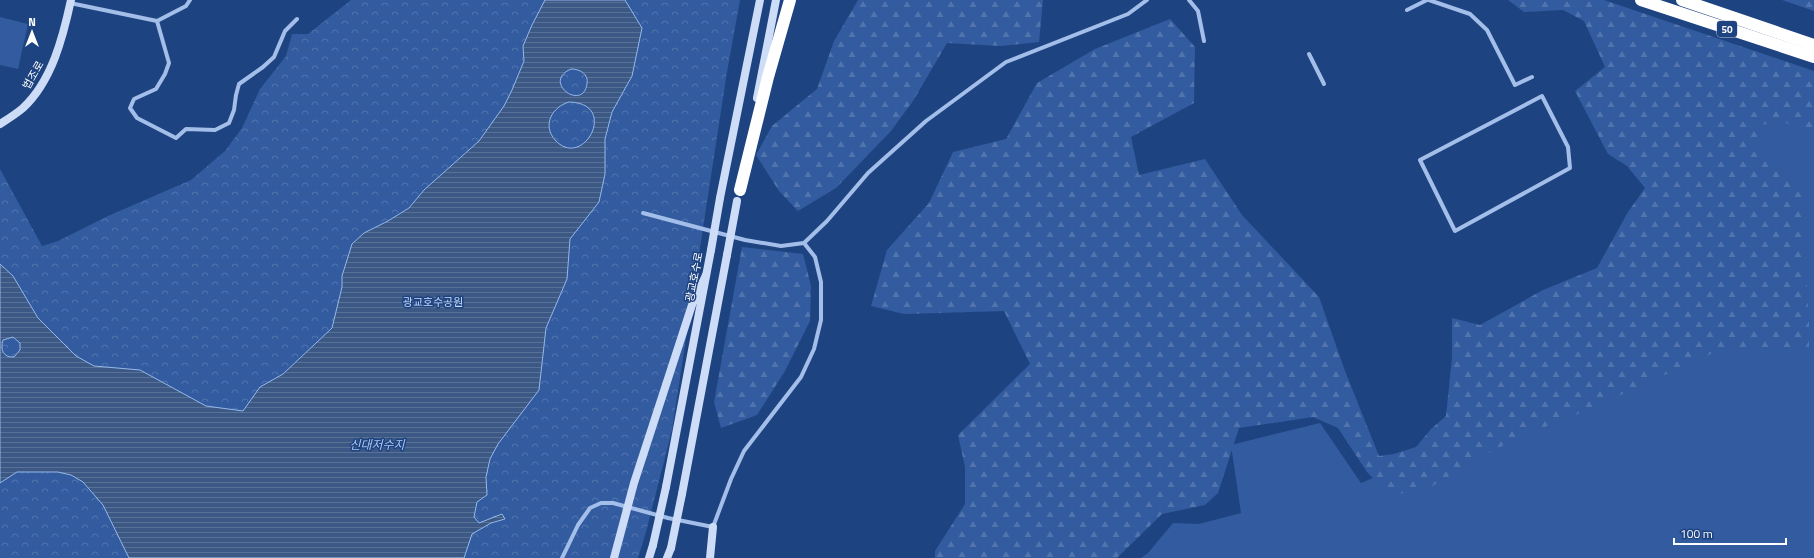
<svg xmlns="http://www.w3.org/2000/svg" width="1814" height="558" font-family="'Titillium Web','Noto Sans KR',sans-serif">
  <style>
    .grass { fill: #325c9f }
    .forest { fill: url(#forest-firs) }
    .park { fill: url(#park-crowns) }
    .water { fill: url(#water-rules); stroke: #96b8ea; fill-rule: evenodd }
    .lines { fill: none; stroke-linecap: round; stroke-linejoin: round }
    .street { stroke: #a3bee9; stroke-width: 4 }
    .secondary { stroke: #ceddf7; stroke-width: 8 }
    .highway { stroke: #fff; stroke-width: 12 }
    .secondary-bridge { stroke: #ceddf7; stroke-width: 8 }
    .labels { text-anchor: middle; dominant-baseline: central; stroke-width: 3; stroke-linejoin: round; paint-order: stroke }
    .shield { fill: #1e4381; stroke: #bcc7d9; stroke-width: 1 }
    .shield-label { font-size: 10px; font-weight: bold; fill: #fff }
    .street-label { font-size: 11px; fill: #fff; stroke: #1e4381 }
    .park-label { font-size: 11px; fill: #c7daf7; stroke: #1e4381 }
    .water-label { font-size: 12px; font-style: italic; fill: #aec9f0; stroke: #1e4381 }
  </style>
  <defs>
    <pattern id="forest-firs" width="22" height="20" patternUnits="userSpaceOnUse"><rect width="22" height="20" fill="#325c9f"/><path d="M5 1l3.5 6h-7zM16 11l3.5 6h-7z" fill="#5174ad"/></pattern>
    <pattern id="park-crowns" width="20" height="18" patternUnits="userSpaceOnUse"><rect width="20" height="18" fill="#325c9f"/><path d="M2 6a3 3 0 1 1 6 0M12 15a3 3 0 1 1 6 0" fill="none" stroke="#5174ad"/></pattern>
    <pattern id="water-rules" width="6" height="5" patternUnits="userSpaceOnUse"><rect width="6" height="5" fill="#3c5885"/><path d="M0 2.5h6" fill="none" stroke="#597197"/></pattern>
  </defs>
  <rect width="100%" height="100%" fill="#1e4381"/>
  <g class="grass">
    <path d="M0,17L28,24L18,69L0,65Z"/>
    <path d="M1814,88V558H1141L1148,553L1173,523L1199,524L1241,513L1231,445L1320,423L1361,483L1422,457L1736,131Z"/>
  </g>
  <g class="forest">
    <path d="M858,0H1043L1039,42L1001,46L947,43L913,101L891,131L836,188L798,211L779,191L756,155L772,126L817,89L834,41Z"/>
    <path d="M1508,0H1604L1814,71V133L1786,123L1755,125L1761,153L1778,168L1802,194L1809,323V352L1756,351L1726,347L1585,411L1517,438L1467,465L1431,487L1390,496L1367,472L1338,428L1313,417L1239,428L1218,493L1205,505L1162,514L1117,558H935V551L965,504V467L958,435L1030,364L1004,311L904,314L871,306L887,250L929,203L953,152L1006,139L1037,83L1095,49L1170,19L1195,47L1194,103L1131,137L1139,175L1205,159L1242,215L1319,297L1345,371L1379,456L1394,454L1416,447L1431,429L1446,416L1452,357V318L1480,325L1543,290L1597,268L1628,212L1645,188L1627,166L1608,154L1575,91L1605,67L1584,21L1563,10L1524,12Z"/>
    <path d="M1782,0H1814V11Z"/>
    <path d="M742,247L803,254L811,286L810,321L785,371L757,415L721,428L714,402Z"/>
  </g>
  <path class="park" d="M351,0H740L727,72L672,430L646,532L638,558H0V169L42,246L58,241L108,216L191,180L225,151L242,128L260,89L286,56L292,34H308Z"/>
  <path class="water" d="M545,0H625L642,28L632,76L612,112L605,139V174L599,202L570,239L567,279L546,328L539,390L498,444L490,459L486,477L487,495L477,502L474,517L479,523L502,514L505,519L491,523L472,534L464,558H129L103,505L83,482L71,475L58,472H17L0,483V264L13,276L38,318L76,356L94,366L140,370L206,406L243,411L260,387L283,374L332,328L342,287V276L352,244L364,233L388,221L409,208L424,190L479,141L504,106L512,90L524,61L523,46L532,25ZM571,69C580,69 589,74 587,84C583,112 541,82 571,69ZM569,102C620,103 583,171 555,140C542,125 552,107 569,102ZM13,337L20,343V350L14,357C3,358 0,349 3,340Z"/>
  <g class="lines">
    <g class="street">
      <path d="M1189,0L1198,11L1204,41"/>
      <path d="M1429,0L1470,14L1487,30L1515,85L1532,77"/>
      <path d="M70,3L157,21L169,63L165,74L156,89L134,99L130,108L137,118L176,138L186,129L215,130L229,123L234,110L236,95L239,84L263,67L274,57L285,31L297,19"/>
      <path d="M1407,10L1427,0"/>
      <path d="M157,21L186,6L190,0"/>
      <path d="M1309,54L1324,84"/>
      <path d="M1542,96L1568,147L1570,168L1455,231L1420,160Z"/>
      <path d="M643,213L745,240L781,246L804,243L827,221L868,173L926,121L1006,62L1128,14L1147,0"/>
      <path d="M562,558L578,525L590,508L601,503H613L668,518L713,527L731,479L744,451L801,377L814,349L821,320V282L815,257L804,243"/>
    </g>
    <g class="secondary">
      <path d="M757,98L776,0"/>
      <path d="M0,124C8,119 16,114 23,108C52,81 63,37 71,0"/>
      <path d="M720,198L760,0"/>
      <path d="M666,487L711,250"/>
      <path d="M682,494L727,255"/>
      <path d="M614,558L634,483L692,305L706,275"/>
      <path d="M649,558L653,545"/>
      <path d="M667,558L671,548"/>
      <path d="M710,558L713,527"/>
    </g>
    <g class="highway">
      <path d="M1641,0L1814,57"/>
      <path d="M1682,0L1814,45"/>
      <path d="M740,190L768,77L790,0"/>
    </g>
    <g class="secondary-bridge">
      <path d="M711,250L720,198"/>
      <path d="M727,255L737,201"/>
      <path d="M653,545L666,487"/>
      <path d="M671,548L682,494"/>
    </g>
  </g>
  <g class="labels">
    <rect class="shield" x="1717" y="21" width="20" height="16" rx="3"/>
    <g class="shield-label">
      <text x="1727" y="29">50</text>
    </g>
    <g class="street-label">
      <text transform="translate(33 75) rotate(-60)">법조로</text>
      <text transform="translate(694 277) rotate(-79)">광교호수로</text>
    </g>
    <g class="park-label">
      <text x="433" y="302">광교호수공원</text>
    </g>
    <g class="water-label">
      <text x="377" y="444">신대저수지</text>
    </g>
  </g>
  <g transform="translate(32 32)" stroke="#1e4381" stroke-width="3" paint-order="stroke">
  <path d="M0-3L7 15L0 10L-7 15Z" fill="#ffffff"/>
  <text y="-6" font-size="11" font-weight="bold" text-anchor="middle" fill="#ffffff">N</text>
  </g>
  <path d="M1674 538v6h112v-6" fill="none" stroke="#ffffff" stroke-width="2"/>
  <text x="1680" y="538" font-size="12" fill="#ffffff" stroke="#1e4381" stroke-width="3" paint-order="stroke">100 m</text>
</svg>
